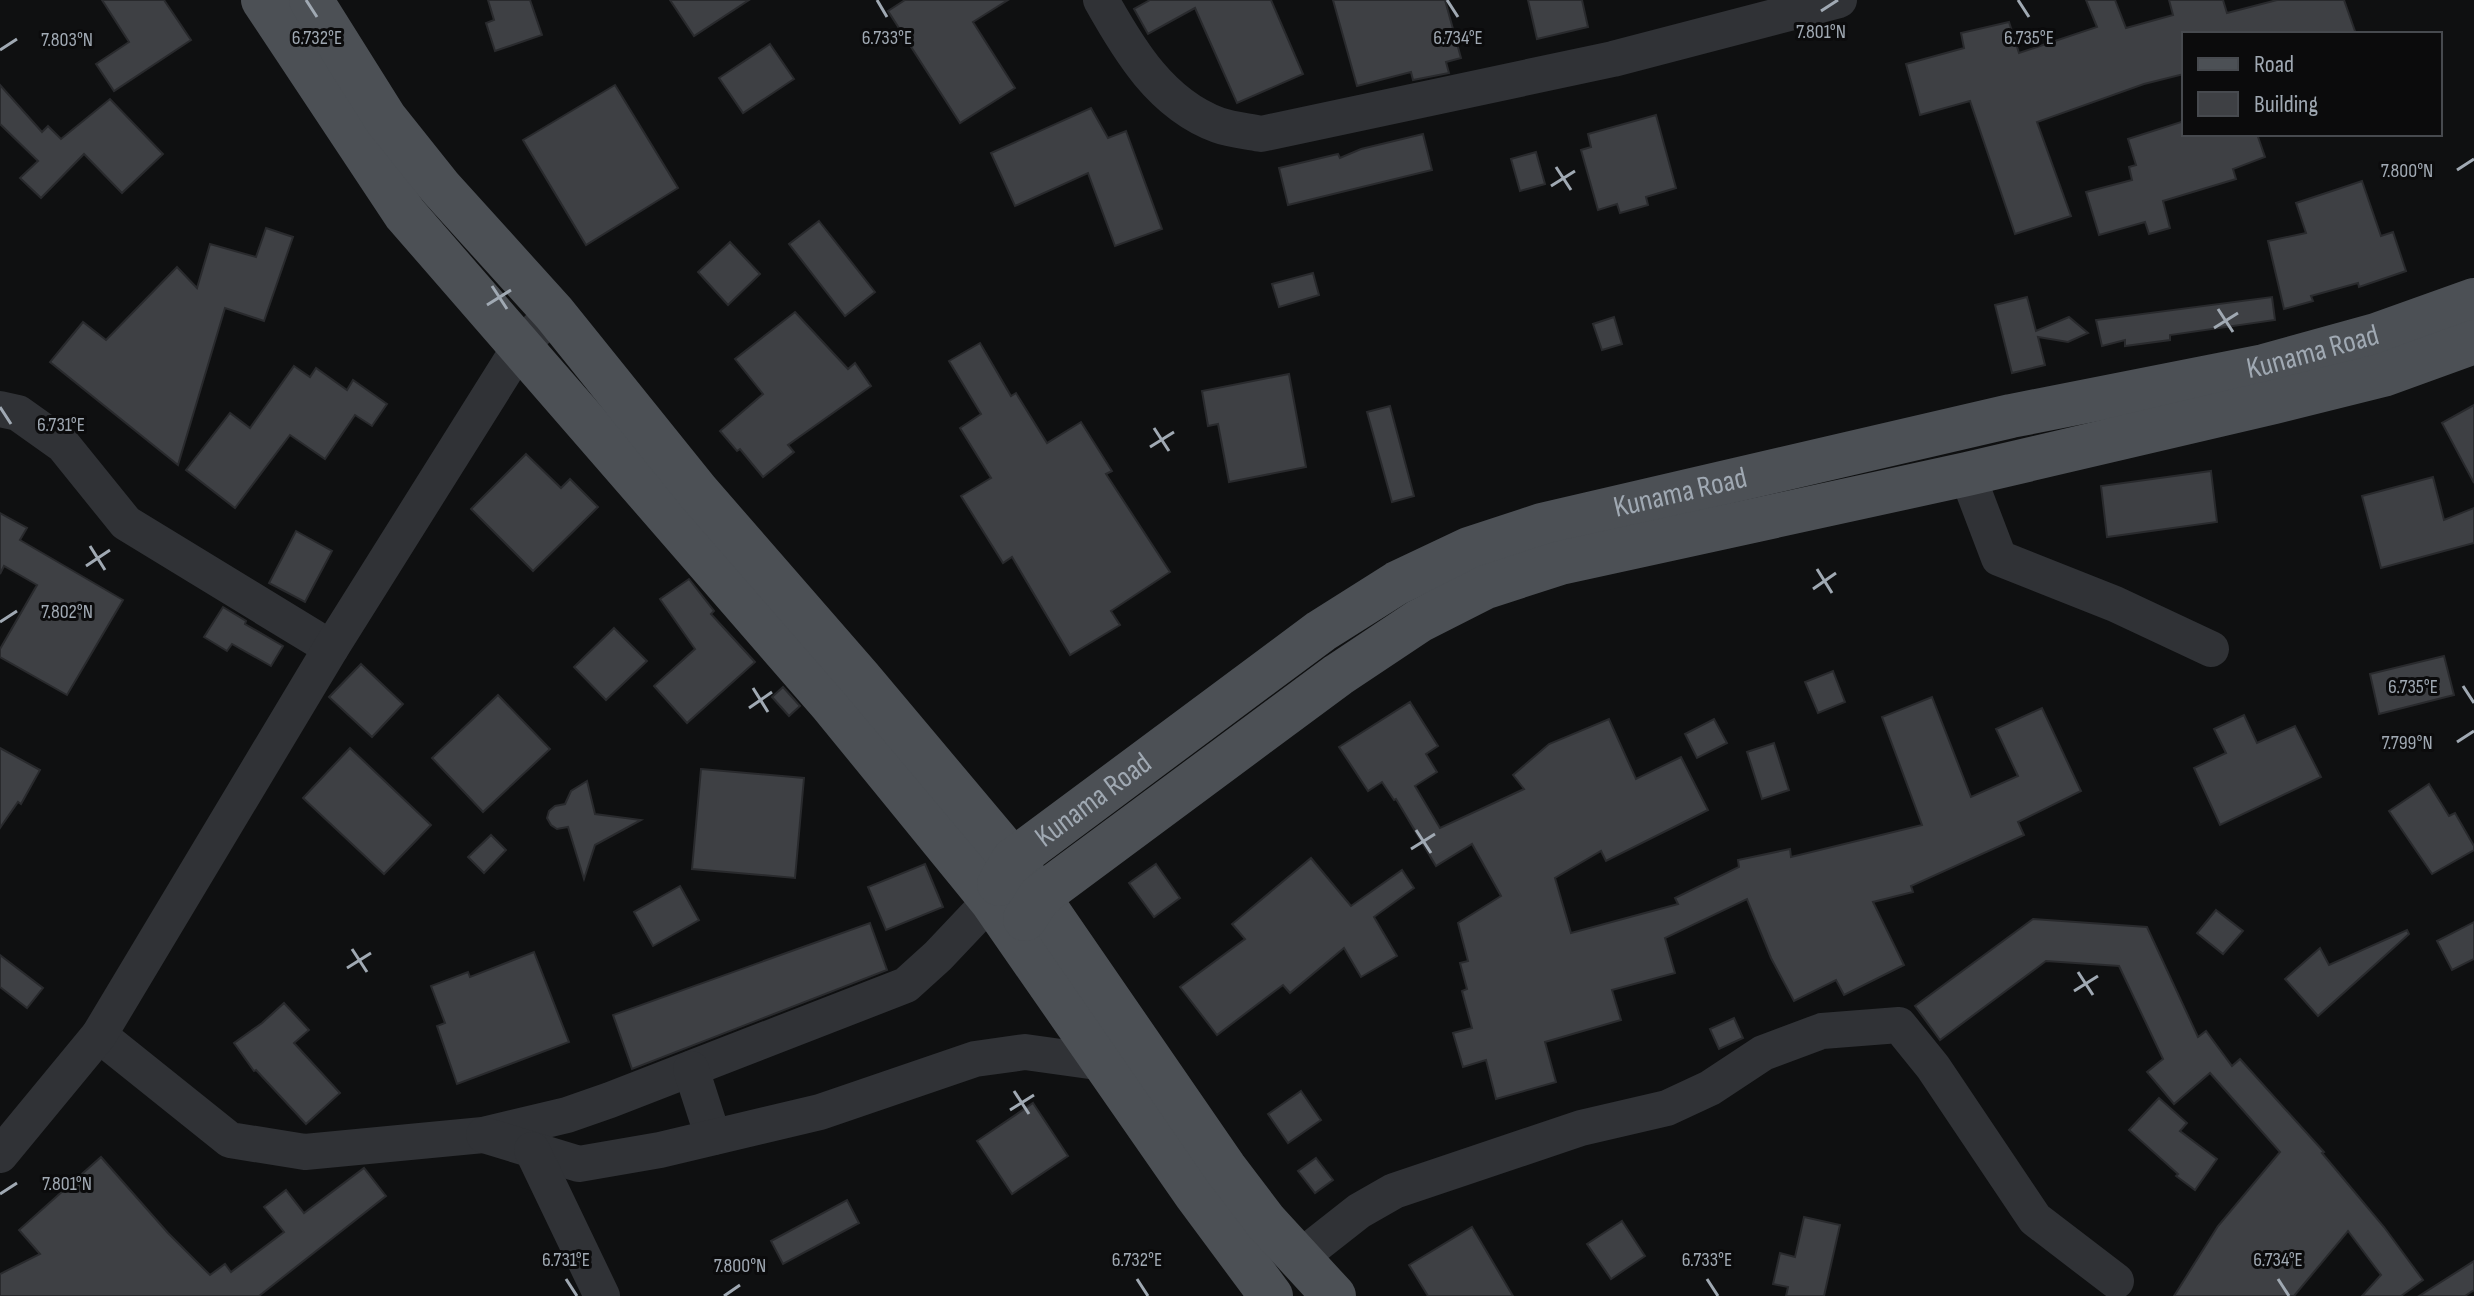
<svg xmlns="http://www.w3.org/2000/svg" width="2474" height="1296" font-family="'Sofia Sans Condensed',sans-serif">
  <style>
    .building { fill: #3e4044; stroke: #292a2d; stroke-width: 2 }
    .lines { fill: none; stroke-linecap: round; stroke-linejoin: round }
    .minor { stroke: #303236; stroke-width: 36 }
    .major { stroke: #4c5055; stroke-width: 44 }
    .ticks { fill: none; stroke: #a0a9b3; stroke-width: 3 }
    .labels { text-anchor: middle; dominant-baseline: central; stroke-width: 6; stroke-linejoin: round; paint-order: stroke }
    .street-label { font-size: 30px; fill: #a0a9b3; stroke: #0b0b0c }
    .ticks-label { font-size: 20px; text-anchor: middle; fill: #a0a9b3; stroke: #0b0b0c; stroke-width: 6; stroke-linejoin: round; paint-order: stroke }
  </style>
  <rect width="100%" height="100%" fill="#0f1011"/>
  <g class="building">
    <path d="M102,0H164L191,40L114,91L96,64L129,42Z"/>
    <path d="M488,0H530L542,35L495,51L486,23L494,20Z"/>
    <path d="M670,0H749L694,36Z"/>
    <path d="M905,0H1008L973,22L1015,88L960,123L888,11Z"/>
    <path d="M1150,0H1271L1303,74L1237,103L1195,8L1148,34L1134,9Z"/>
    <path d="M1333,0H1445L1461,58L1446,62L1449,73L1413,80L1411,72L1357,86Z"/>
    <path d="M1528,0H1582L1588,27L1537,39Z"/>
    <path d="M2086,0H2115L2126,28L2173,15L2169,0H2223L2227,13L2277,0H2344L2356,34H2184V74L2144,84L2037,122L2071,216L2015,234L1970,101L1920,115L1906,64L1964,48L1961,33L2009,22L2019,53L2097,27Z"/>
    <path d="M770,44L794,79L743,113L719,78Z"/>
    <path d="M0,85L42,132L48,126L61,139L110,99L163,154L122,193L84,154L41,198L20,178L38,161L0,124Z"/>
    <path d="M615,85L678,188L586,245L523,140Z"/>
    <path d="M1091,108L1108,138L1126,131L1162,229L1115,246L1088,173L1015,206L991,153Z"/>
    <path d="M1656,115L1676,188L1646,197L1648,205L1620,213L1617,204L1598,210L1581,150L1591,147L1588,134Z"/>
    <path d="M2184,121V134H2257L2265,157L2233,169L2236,179L2163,201L2170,228L2149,234L2145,222L2099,235L2086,192L2132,180L2129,167L2136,165L2128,139Z"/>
    <path d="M1423,134L1432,170L1288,205L1279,168L1338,154L1340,158L1361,149Z"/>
    <path d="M1536,152L1545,184L1520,191L1511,159Z"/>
    <path d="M2362,181L2381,236L2393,232L2406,271L2359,287L2358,283L2311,296L2313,301L2284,309L2268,241L2306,233L2296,203Z"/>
    <path d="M819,221L875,292L845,316L789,244Z"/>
    <path d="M266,228L293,237L264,321L225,308L178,465L50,362L83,322L106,340L177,267L197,288L210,244L256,257Z"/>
    <path d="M730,242L760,274L728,305L698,272Z"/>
    <path d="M1313,273L1319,295L1279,307L1272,284Z"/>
    <path d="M2027,297L2036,331L2069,317L2088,333L2068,342L2038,337L2045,365L2012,373L1995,305Z"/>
    <path d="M2272,297L2275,320L2170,335V340L2125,346V340L2102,346L2096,320Z"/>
    <path d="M795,312L848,369L855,363L871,386L788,445L794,452L763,477L740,449L737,451L720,431L763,394L735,359Z"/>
    <path d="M1614,317L1622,344L1602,350L1593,324Z"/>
    <path d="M980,343L1011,396L1016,393L1047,443L1081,422L1112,471L1106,474L1170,572L1111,611L1120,625L1070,655L1012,557L1003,563L961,496L991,478L960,428L981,414L949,361Z"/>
    <path d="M294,366L310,377L316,368L347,390L353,380L387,404L372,426L355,415L325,459L290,435L235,508L186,470L230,413L250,428Z"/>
    <path d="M1289,374L1306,467L1229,482L1218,424L1208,426L1202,391Z"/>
    <path d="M2474,405V483L2442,423Z"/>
    <path d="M1390,406L1414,496L1392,502L1367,412Z"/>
    <path d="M526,454L561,488L570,479L598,507L533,571L471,509Z"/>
    <path d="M2211,471L2217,522L2107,537L2101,486Z"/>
    <path d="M2433,477L2444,520L2474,508V543L2381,568L2362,496Z"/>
    <path d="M0,513L27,528L20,540L123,600L67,695L0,657V649L37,585L4,566L0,574Z"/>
    <path d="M296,531L332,551L305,602L269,583Z"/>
    <path d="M689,579L714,611L711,614L755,662L687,723L654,686L695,649L660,599Z"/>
    <path d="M223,607L246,621L245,624L283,646L271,666L232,644L227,651L204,637Z"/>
    <path d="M614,628L647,661L606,700L574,667Z"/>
    <path d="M2444,656L2454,695L2379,714L2370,674Z"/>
    <path d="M361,664L403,704L372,737L329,697Z"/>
    <path d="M1833,671L1845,702L1818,713L1805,682Z"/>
    <path d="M783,687L800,706L789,716L772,697Z"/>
    <path d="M498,695L550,749L483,812L432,758Z"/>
    <path d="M1932,697L1971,797L2018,776L1996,729L2042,708L2081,791L2018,822L2024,835L1911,886L1913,892L1873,902L1904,965L1844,995L1836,980L1794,1001L1771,958L1747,899L1665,938L1675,973L1612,990L1621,1020L1545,1042L1556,1082L1496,1099L1486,1060L1463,1067L1453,1033L1472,1028L1462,991L1467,989L1460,963L1468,961L1458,923L1501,896L1472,844L1436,866L1396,799L1394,800L1382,782L1368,791L1339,747L1410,702L1438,746L1426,754L1437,772L1415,786L1440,828L1524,789L1513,775L1549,744L1609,719L1636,779L1681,757L1708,810L1606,861L1601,851L1555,878L1571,933L1678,904L1675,898L1739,867L1738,860L1790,849L1791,857L1922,825L1882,717Z"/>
    <path d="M2244,715L2257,743L2295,726L2321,777L2220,825L2194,768L2226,753L2214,729Z"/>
    <path d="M1714,719L1727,743L1697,758L1685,734Z"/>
    <path d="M1774,743L1789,790L1762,799L1747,752Z"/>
    <path d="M0,748L40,770L21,804L18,802L0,828Z"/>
    <path d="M350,748L431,825L384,874L303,798Z"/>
    <path d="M701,769L804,778L795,878L692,869Z"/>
    <path d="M587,781L595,814L641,820L595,845L584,879L568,827L557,829L551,825L547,818L549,811L555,806L565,804L571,791Z"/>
    <path d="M2429,784L2449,816L2455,813L2474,846V850L2432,874L2389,811Z"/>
    <path d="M491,835L506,850L484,873L468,857Z"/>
    <path d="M1311,858L1351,906L1402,870L1414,888L1374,917L1397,956L1361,977L1344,948L1290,993L1283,985L1217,1035L1180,987L1245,939L1232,924Z"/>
    <path d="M925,864L943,907L886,930L868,887Z"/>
    <path d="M1156,864L1180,898L1154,917L1129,883Z"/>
    <path d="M680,886L699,920L653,946L634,912Z"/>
    <path d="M2216,910L2243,931L2223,954L2197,933Z"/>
    <path d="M2033,919L2147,927L2198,1037L2206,1031L2232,1066L2240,1059L2324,1152L2322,1153L2384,1227L2423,1280L2401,1296H2362L2381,1275L2348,1231L2294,1296H2174L2218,1226L2280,1152L2210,1073L2174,1104L2147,1072L2163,1059L2119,966L2046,961L1940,1040L1915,1006Z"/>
    <path d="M2474,922V959L2452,970L2437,941Z"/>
    <path d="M870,923L887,970L632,1069L613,1015Z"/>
    <path d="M2407,930L2409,934L2318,1016L2285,979L2320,948L2329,965Z"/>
    <path d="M534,952L569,1042L457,1084L437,1026L445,1023L431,986L468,972L470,977Z"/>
    <path d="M0,955L43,988L27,1008L0,987Z"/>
    <path d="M284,1003L309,1030L294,1043L340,1093L306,1124L256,1070L254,1071L234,1043L262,1023Z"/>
    <path d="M1734,1018L1743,1038L1719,1049L1710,1029Z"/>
    <path d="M1301,1091L1321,1120L1288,1143L1268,1114Z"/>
    <path d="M2159,1098L2187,1123L2180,1131L2217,1159L2195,1190L2176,1176L2178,1174L2129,1130Z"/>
    <path d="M1033,1103L1068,1156L1012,1194L977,1141Z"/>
    <path d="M101,1157L168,1233L210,1275L225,1264L231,1272L284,1232L264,1207L286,1190L304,1213L364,1168L386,1196L259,1296H0V1274L40,1254L19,1230Z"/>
    <path d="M1316,1158L1333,1180L1315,1193L1298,1171Z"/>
    <path d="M847,1200L859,1223L783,1264L771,1241Z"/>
    <path d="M1804,1217L1840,1225L1824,1296H1786L1788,1287L1773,1284L1780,1253L1795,1257Z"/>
    <path d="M1622,1221L1645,1256L1611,1279L1587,1244Z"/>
    <path d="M1472,1227L1513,1296H1428L1409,1265Z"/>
    <path d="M2474,1261V1290L2465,1296H2419Z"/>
  </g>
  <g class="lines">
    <g class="minor">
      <path d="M1101,0C1129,50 1161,104 1218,125C1232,130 1247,131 1261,134L1613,59L1839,0"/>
      <path d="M0,409L18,413L63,445L126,523L331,648"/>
      <path d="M1967,474L1999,558L2115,604L2211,649"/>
      <path d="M99,1035L230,1140L305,1152L483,1135L567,1115L610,1100L906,985L938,956L991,900"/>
      <path d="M691,1069L713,1137"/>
      <path d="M484,1135L579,1164L660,1150L820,1112L975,1059L1025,1052L1104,1063"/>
      <path d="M532,1150L602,1296"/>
      <path d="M0,1155L99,1035L331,648L521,345L554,313"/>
      <path d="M1298,1259L1359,1211L1394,1191L1581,1128L1667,1108L1710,1088L1763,1053L1822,1031L1899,1025L1933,1067L2035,1219L2116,1281"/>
    </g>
    <g class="major">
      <path d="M263,0L405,214L831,704L991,900L1196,1195L1271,1296"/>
      <path d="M311,0L385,118L440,187L554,313L698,492L860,678L1013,860L1225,1168L1266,1222L1334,1296"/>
      <path id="s1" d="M999,884L1013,860L1321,631L1397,583L1469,549L1542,525L2011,416L2264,366L2376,335L2474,300"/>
      <path d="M1025,919L1040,896L1338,675L1419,621L1486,587L1560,563L1967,474L2274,402L2383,375L2474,342"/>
    </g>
  </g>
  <path class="ticks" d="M306,0L317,17M877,0L887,17M1447,0L1458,17M2018,0L2029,17M1821,11L1838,0M0,50L17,39M1556,167L1571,190M2457,170L2474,159M1551,186L1575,171M492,286L507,309M487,305L511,290M2218,309L2233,332M2214,328L2238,313M0,407L11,424M1154,428L1169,451M1150,447L1174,432M90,546L105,570M86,566L110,550M1817,569L1832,593M1813,589L1836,573M0,622L17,611M2463,686L2474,703M753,688L768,712M749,708L772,692M2457,742L2474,731M1416,830L1431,853M1411,849L1435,834M352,949L367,972M347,968L371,953M2078,972L2093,995M2074,991L2098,976M1014,1091L1029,1114M1010,1110L1034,1095M0,1194L17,1183M566,1279L577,1296M1137,1279L1148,1296M1707,1279L1718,1296M2278,1279L2289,1296M724,1296L740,1285"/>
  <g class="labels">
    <g class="street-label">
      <text stroke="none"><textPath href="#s1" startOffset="1448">Kunama Road</textPath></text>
      <text stroke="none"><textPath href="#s1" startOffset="800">Kunama Road</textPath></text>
      <text stroke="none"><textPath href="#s1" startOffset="128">Kunama Road</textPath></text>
    </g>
  </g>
  <g class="ticks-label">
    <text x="1821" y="38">7.801°N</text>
    <text x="317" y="44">6.732°E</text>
    <text x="887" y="44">6.733°E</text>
    <text x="1458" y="44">6.734°E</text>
    <text x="2029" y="44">6.735°E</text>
    <text x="67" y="46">7.803°N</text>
    <text x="2407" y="177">7.800°N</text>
    <text x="61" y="431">6.731°E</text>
    <text x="67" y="618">7.802°N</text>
    <text x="2413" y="693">6.735°E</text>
    <text x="2407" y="749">7.799°N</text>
    <text x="67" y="1190">7.801°N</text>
    <text x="566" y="1266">6.731°E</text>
    <text x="1137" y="1266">6.732°E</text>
    <text x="1707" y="1266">6.733°E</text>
    <text x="2278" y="1266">6.734°E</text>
    <text x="740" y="1272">7.800°N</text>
  </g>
  <rect x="2182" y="32" width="260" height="104" fill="#0b0b0c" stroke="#474a4f" stroke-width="2"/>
  <rect x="2198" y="58" width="40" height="12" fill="#4c5055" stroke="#474a4f" stroke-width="2"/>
  <text x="2254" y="72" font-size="24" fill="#a0a9b3">Road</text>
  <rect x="2198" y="92" width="40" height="24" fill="#3e4044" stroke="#474a4f" stroke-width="2"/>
  <text x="2254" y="112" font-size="24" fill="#a0a9b3">Building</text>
</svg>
